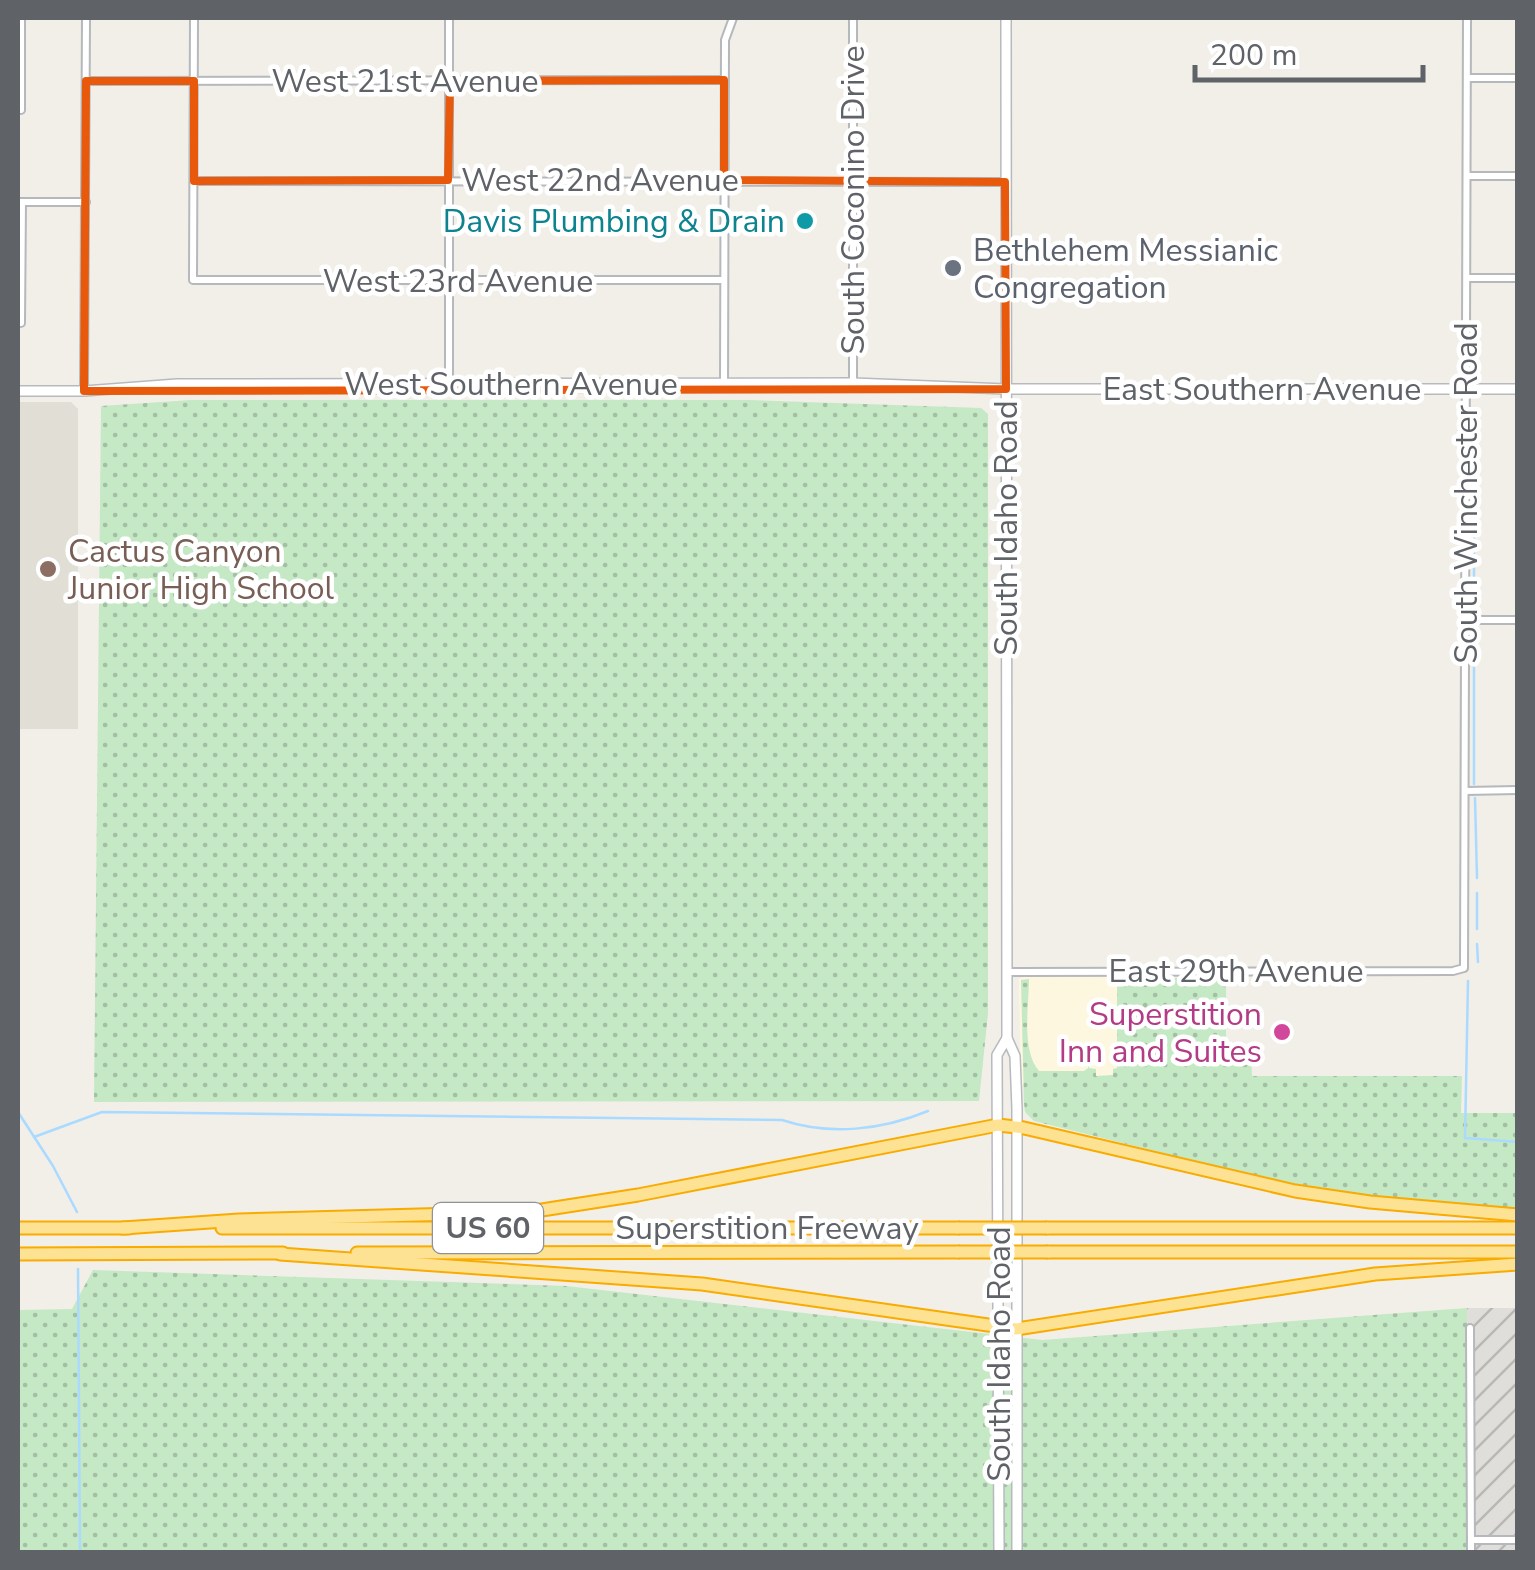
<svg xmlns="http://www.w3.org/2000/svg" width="1535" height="1570" font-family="'Nunito Sans',sans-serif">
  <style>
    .commercial { fill: #fef7e0 }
    .industrial { fill: url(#industrial-furrows) }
    .education { fill: #e1ded6 }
    .grass { fill: url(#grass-dots) }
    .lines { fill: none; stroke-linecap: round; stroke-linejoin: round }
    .stream { stroke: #aadaff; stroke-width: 2.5 }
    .street-casing { stroke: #b5b8bc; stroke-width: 10 }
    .secondary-casing { stroke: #b6babf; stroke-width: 12 }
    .highway-casing { stroke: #f9ab00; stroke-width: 15 }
    .street { stroke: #fff; stroke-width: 6 }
    .secondary { stroke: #fff; stroke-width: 9 }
    .highway { stroke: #fde293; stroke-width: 11 }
    .highway-bridge-casing { stroke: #f9ab00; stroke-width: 15; stroke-linecap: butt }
    .highway-bridge { stroke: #fde293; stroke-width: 11 }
    .marked { fill: none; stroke: #e8590c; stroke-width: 8; stroke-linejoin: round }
    .culture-dot { fill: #0f9aa8; stroke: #fff; stroke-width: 4 }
    .worship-dot { fill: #6b7280; stroke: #fff; stroke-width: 4 }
    .education-dot { fill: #8d6e63; stroke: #fff; stroke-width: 4 }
    .hotel-dot { fill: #d1479c; stroke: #fff; stroke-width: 4 }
    .labels { text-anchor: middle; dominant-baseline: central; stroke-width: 9; stroke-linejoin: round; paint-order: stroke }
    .shield { fill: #fff; stroke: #8f9295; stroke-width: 2.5 }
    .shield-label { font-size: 30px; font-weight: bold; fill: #5f6368 }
    .street-label { font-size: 32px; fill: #5f6368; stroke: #fff }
    .culture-label { font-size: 32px; fill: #0d838f; stroke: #fff; text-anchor: end }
    .worship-label { font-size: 32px; fill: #5b616d; stroke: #fff; text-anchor: start }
    .education-label { font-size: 32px; fill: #785e54; stroke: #fff; text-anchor: start }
    .hotel-label { font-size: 32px; fill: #b23c85; stroke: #fff; text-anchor: end }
  </style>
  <defs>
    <pattern id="industrial-furrows" width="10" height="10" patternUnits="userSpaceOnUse" patternTransform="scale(2.5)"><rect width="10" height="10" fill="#e0deda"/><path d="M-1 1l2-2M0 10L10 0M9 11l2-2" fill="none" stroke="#b9b8b5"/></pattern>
    <pattern id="grass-dots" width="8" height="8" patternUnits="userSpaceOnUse" patternTransform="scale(2.5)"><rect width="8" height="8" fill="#c5e8c5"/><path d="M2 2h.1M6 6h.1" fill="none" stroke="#a3c0a4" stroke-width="1.8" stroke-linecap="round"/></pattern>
  </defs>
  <rect width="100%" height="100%" fill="#f1efe8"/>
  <path class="commercial" d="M1024,977H1117L1119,1083L1021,1086L1019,979Z"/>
  <path class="industrial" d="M1467,1308H1517V1552H1470Z"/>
  <path class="education" d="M18,402H71L78,409V729H18Z"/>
  <g class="grass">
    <path d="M191,400H749L981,408L988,414V1013L979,1101L94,1102L101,406Z"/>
    <path d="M1117,978H1226V1012L1232,1014L1226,1015V1045L1232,1046L1226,1048V1052L1235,1053L1237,1060H1248L1251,1053L1252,1076H1462L1461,1113H1517V1210L1400,1201L1296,1186L1034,1121L1025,1112L1024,1103L1021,980L1029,979C1029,1006 1021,1051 1039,1071H1084L1088,1068V1053L1094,1052L1089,1056V1068L1096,1069V1076L1113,1075V1069L1117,1068Z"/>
    <path d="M93,1270L566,1286L1042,1340L1467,1308L1468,1552H18V1310L72,1309Z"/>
  </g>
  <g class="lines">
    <g class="stream">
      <path d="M1474,417V470"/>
      <path d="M1474,477V557"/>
      <path d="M1474,565V605"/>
      <path d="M1474,637V784"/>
      <path d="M1475,798L1477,878"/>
      <path d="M1477,893V929"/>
      <path d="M1477,944L1478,962"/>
      <path d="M1468,981L1465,1138L1518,1142"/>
      <path d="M18,1112L53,1166L77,1212"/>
      <path d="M34,1137L102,1112L782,1120C830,1136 882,1130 928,1111"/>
      <path d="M78,1269L80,1552"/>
    </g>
    <g class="street-casing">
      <g id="street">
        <path d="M194,18L193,280H724"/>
        <path d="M1467,78H1518"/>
        <path d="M86,81L724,80"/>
        <path d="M18,110H21V18"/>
        <path d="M1467,176H1518"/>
        <path d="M194,181L1005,182"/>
        <path d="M18,202H86"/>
        <path d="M1467,278H1518"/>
        <path d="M21,323L22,202"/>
        <path d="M724,383L725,40L733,18"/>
        <path d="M853,383V18"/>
        <path d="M449,384V18"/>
        <path d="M84,391L86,18"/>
        <path d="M1464,620H1518"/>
        <path d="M1465,791L1518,790"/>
        <path d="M1006,972L1453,971L1464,968L1467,18"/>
        <path d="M1470,1328L1471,1552"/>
        <path d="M1471,1540H1518"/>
      </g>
    </g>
    <g class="secondary-casing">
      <g id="secondary">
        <path d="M1006,18L1007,1038L1015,1056L1017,1109V1552"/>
        <path d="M18,391H84L177,384L853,383L1006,389H1518"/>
        <path d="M999,1552L997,1055L1007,1038"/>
      </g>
    </g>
    <g class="highway-casing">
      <g id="highway">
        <path d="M18,1228H129"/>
        <path d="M123,1228L239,1220L529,1212L638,1195L998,1125L1024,1128L1295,1191L1370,1202L1518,1215"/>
        <path d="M222,1228H958"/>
        <path d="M1047,1228H1518"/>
        <path d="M1048,1252H1518"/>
        <path d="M357,1253L958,1252"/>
        <path d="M18,1254L283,1253"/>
        <path d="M280,1254L702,1284L1016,1329L1375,1274L1518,1264"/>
      </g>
    </g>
    <use href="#street" class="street"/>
    <use href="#secondary" class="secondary"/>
    <use href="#highway" class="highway"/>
    <g class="highway-bridge-casing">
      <g id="highway-bridge">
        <path d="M958,1228H1047"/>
        <path d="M958,1252H1048"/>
      </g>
    </g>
    <use href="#highway-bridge" class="highway-bridge"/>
  </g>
  <path class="marked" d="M724,80V180L1005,182L1006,389L84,391L86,81H194V181L448,180L450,81Z"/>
  <circle class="culture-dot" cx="805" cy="221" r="10"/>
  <circle class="worship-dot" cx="953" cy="268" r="10"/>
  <circle class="education-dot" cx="48" cy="569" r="10"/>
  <circle class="hotel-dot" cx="1282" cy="1032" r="10"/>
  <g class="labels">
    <rect class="shield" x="433" y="1203" width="110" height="50" rx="8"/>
    <g class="shield-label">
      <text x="488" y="1228">US 60</text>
    </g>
    <g class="street-label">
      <text x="405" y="81">West 21st Avenue</text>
      <text x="600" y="180">West 22nd Avenue</text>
      <text transform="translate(853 200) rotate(-90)">South Coconino Drive</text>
      <text x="458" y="281">West 23rd Avenue</text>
      <text x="511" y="384">West Southern Avenue</text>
      <text x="1262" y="389">East Southern Avenue</text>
      <text transform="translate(1466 493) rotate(-90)">South Winchester Road</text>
      <text transform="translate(1006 528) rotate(-90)">South Idaho Road</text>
      <text x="1236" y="971">East 29th Avenue</text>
      <text x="767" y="1228">Superstition Freeway</text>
      <text transform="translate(999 1354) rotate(-90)">South Idaho Road</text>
    </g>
    <g class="culture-label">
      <text x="785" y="221">Davis Plumbing &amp; Drain</text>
    </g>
    <g class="worship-label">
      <text x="973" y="250">Bethlehem Messianic<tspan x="973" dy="37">Congregation</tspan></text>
    </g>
    <g class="education-label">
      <text x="68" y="551">Cactus Canyon<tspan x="68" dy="37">Junior High School</tspan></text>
    </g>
    <g class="hotel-label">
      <text x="1262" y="1014">Superstition<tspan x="1262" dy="37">Inn and Suites</tspan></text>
    </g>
  </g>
  <rect width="1535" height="1570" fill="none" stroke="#5f6368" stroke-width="40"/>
  <path d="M1195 65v15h228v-15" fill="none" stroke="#5f6368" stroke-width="5"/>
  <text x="1210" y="65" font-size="30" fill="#5f6368" stroke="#ffffff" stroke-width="8" paint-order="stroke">200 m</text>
</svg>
